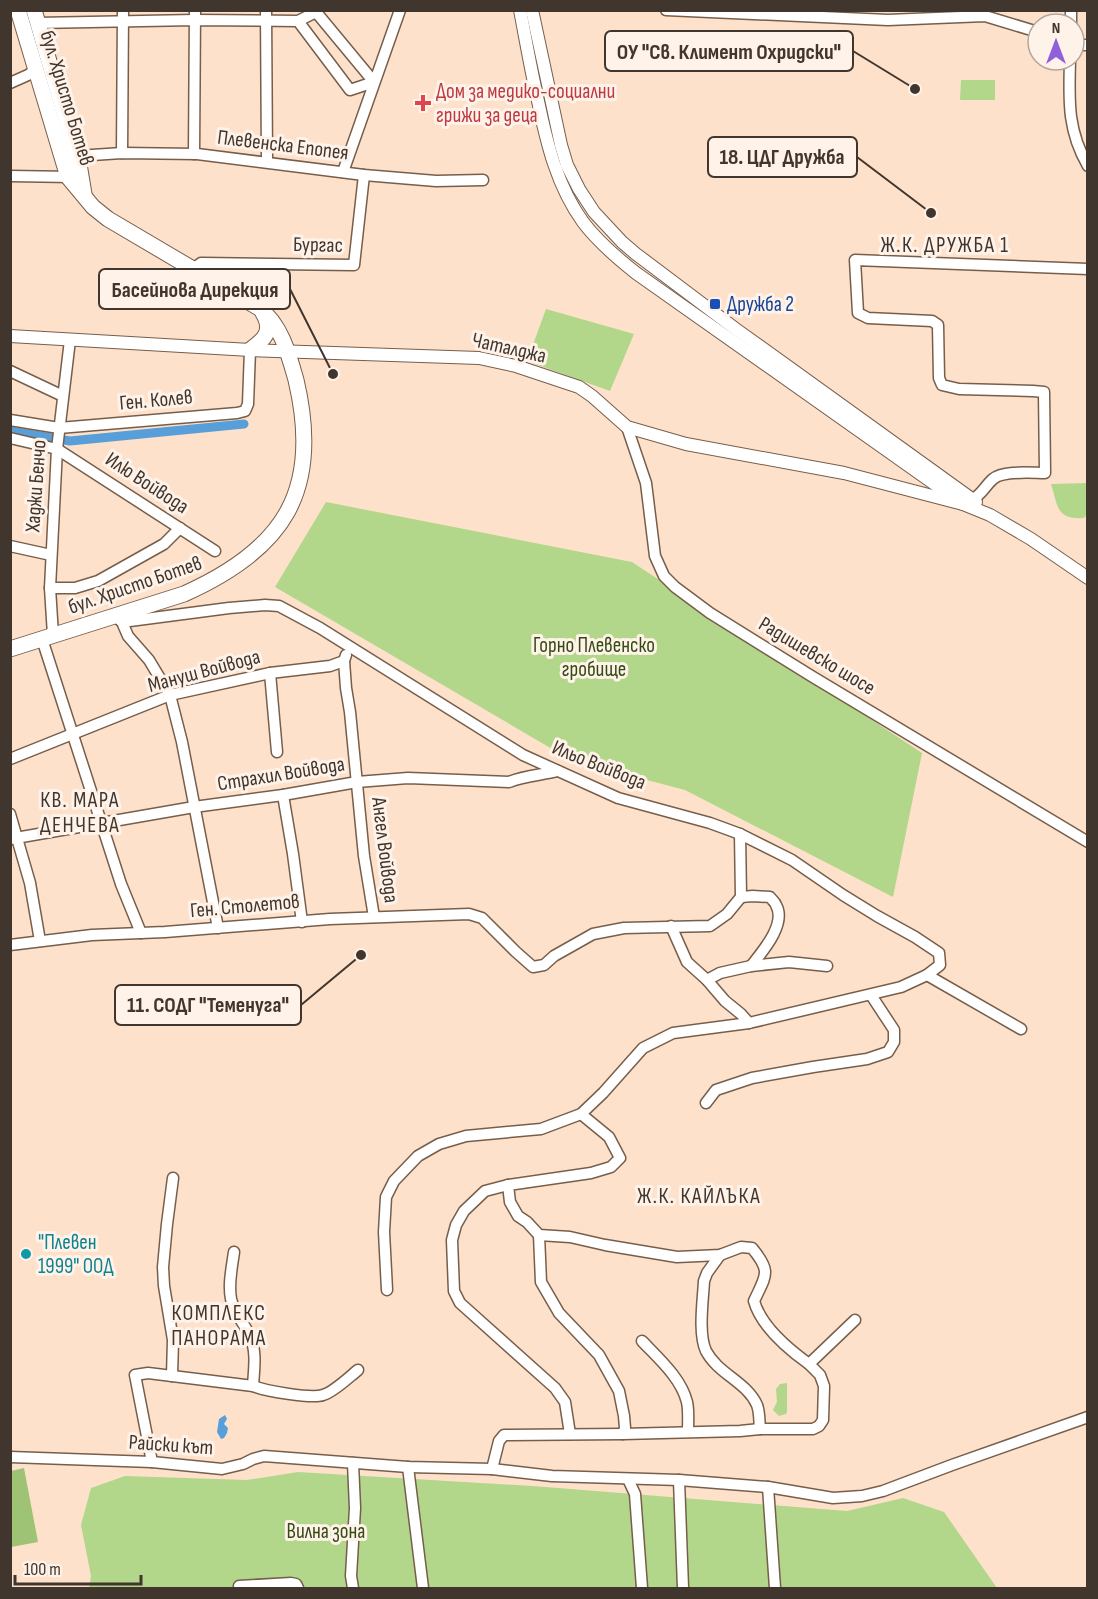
<svg xmlns="http://www.w3.org/2000/svg" width="1098" height="1599" font-family="'Sofia Sans Condensed',sans-serif">
  <style>
    .green { fill: #b2d78a }
    .forest { fill: #9ec374 }
    .water { fill: #589fda }
    .lines { fill: none; stroke-linecap: round; stroke-linejoin: round }
    .canal { stroke: #589fda; stroke-width: 9 }
    .minor-casing { stroke: #765e4b; stroke-width: 13 }
    .tertiary-casing { stroke: #765e4b; stroke-width: 14 }
    .secondary-casing { stroke: #765e4b; stroke-width: 17 }
    .minor { stroke: #fff; stroke-width: 10 }
    .tertiary { stroke: #fff; stroke-width: 12 }
    .secondary { stroke: #fff; stroke-width: 15 }
    .health-dot { fill: #e0444e; stroke: #fef2e9; stroke-width: 2 }
    .transit-dot { fill: #1a4fb4; stroke: #fef2e9; stroke-width: 2 }
    .culture-dot { fill: #0f9aa8; stroke: #fef2e9; stroke-width: 2 }
    .labels { text-anchor: middle; dominant-baseline: central; stroke-width: 6; stroke-linejoin: round; paint-order: stroke }
    .health-label { font-size: 21px; fill: #be3a42; stroke: #fef2e9; text-anchor: start }
    .street-label { font-size: 21px; fill: #41362d; stroke: #fef2e9 }
    .transit-label { font-size: 21px; fill: #164399; stroke: #fef2e9; text-anchor: start }
    .park-label { font-size: 21px; fill: #334a12; stroke: #fef2e9 }
    .culture-label { font-size: 21px; fill: #0d838f; stroke: #fef2e9; text-anchor: start }
    .neighbourhood-label { font-size: 22px; letter-spacing: 1.5px; fill: #41362d; stroke: #fef2e9 }
    .leader { fill: none; stroke: #41362d; stroke-width: 2 }
    .callout-dot { fill: #41362d; stroke: #fef2e9; stroke-width: 2 }
    .callout { fill: #fef2e9; stroke: #41362d; stroke-width: 2 }
    .callout-label { font-size: 22px; text-anchor: middle; font-weight: bold; fill: #41362d }
  </style>
  <rect width="100%" height="100%" fill="#fee1cb"/>
  <g class="green">
    <path d="M961,80H995V100H960Z"/>
    <path d="M546,309L634,334L610,391L527,361Z"/>
    <path d="M1087,483V514L1084,518C1056,520 1058,506 1051,484Z"/>
    <path d="M326,502L632,562L922,753L893,897L685,790L571,760L275,587Z"/>
    <path d="M787,1383V1412L786,1414L779,1416L773,1410L777,1402L776,1389L780,1384Z"/>
    <path d="M298,1472L533,1486L847,1511L903,1498L944,1512L997,1588H89L91,1576L81,1525L91,1488L125,1476L247,1480Z"/>
  </g>
  <path class="forest" d="M24,1468L38,1542L11,1547V1471Z"/>
  <path class="water" d="M225,1415L227,1419L224,1424L228,1428L227,1433L224,1438L221,1439L217,1432L219,1419Z"/>
  <g class="lines">
    <path class="canal" d="M10,431L70,441L244,424"/>
    <g class="minor-casing">
      <g id="minor">
        <path d="M266,10L267,162"/>
        <path d="M666,10L888,20L985,16L1038,32"/>
        <path d="M37,23L195,20L298,21L316,12L374,82L350,90L298,21"/>
        <path d="M1071,24V10"/>
        <path d="M1074,45H1088"/>
        <path d="M1070,60C1069,100 1067,130 1088,166"/>
        <path d="M10,83L28,75L35,70"/>
        <path d="M122,153L123,10"/>
        <path d="M194,154L195,10"/>
        <path d="M77,156L122,153L197,154L364,175L436,181L483,180"/>
        <path d="M343,172L400,10"/>
        <path d="M10,176L73,177"/>
        <path d="M193,269L201,263L354,265L364,175"/>
        <path d="M10,371L63,396"/>
        <path d="M10,420L59,428L237,413L245,411L248,404L250,350"/>
        <path d="M627,427L646,483L655,556L664,576L675,587L710,613L813,677L1088,842"/>
        <path d="M10,438L57,449L215,551"/>
        <path d="M973,499C982,494 985,486 993,479C1003,470 1032,473 1045,473L1044,392L1033,391L959,389L942,385L939,378L938,325L932,321L868,318L858,313L855,260L1088,269"/>
        <path d="M10,546L51,555"/>
        <path d="M50,588H75L98,581L164,544L180,528"/>
        <path d="M116,617L122,622L229,608L265,605L279,606L320,628L523,755L618,798L710,823L740,834L792,860L843,895L877,916L915,937L939,953L940,965L927,975L1021,1029"/>
        <path d="M122,622L128,636L149,660L170,695L182,742L218,928"/>
        <path d="M53,635L50,588L57,449L70,340"/>
        <path d="M42,639L121,884L141,933"/>
        <path d="M346,655L344,661L346,688L350,712L364,856L374,917"/>
        <path d="M270,673L277,752"/>
        <path d="M10,759L170,695L270,673L330,666L344,661"/>
        <path d="M283,795L293,854L302,922"/>
        <path d="M10,814L30,883L40,941"/>
        <path d="M10,839L194,807L283,795L357,782L408,778L509,782C524,776 541,775 558,771"/>
        <path d="M741,897L753,896L770,897C772,900 775,902 776,905C787,924 762,952 751,966"/>
        <path d="M671,926L687,962L707,980L725,1001L741,1014L749,1023"/>
        <path d="M10,945L92,935L165,932L330,919L469,914L482,918L516,952L533,967L544,965L554,956L593,934L624,928L710,926L727,914L741,897L740,834"/>
        <path d="M707,980L720,973L751,966L789,962L827,966"/>
        <path d="M706,1103L716,1090L752,1078L813,1067L867,1059L888,1052L894,1042V1030L871,995"/>
        <path d="M581,1114L609,1137L620,1158L611,1167L591,1173L508,1185L510,1202L518,1216L527,1222L539,1235L570,1237L605,1245L677,1257L720,1255L741,1247L752,1248C772,1272 766,1275 754,1301C761,1326 788,1349 809,1364"/>
        <path d="M508,1185L485,1191L464,1211L456,1225L452,1240L454,1291L460,1303L555,1388L565,1402L570,1434"/>
        <path d="M539,1235L541,1282L559,1313L599,1355L619,1391L624,1416L625,1428L623,1434"/>
        <path d="M234,1252C232,1267 228,1284 231,1299C234,1313 244,1323 250,1336C257,1352 254,1369 253,1386"/>
        <path d="M720,1255L707,1273L704,1281C703,1300 698,1334 706,1351C718,1374 747,1382 757,1405C760,1413 759,1421 760,1429"/>
        <path d="M387,1290L384,1232L386,1197L394,1181L418,1156L439,1144L466,1136L541,1129L581,1114L603,1093L643,1048L673,1033L749,1023L901,987L927,975"/>
        <path d="M642,1341C659,1359 681,1378 687,1402C689,1411 688,1422 688,1431"/>
        <path d="M172,1376L173,1340L164,1286L163,1267L167,1224L173,1178"/>
        <path d="M10,1457L152,1462L222,1469L243,1464L253,1459L264,1456L408,1467L492,1469L499,1441L504,1435L623,1434L740,1431L760,1429H813L819,1426L823,1420L824,1386L820,1375L809,1364L855,1320"/>
        <path d="M152,1462L135,1375L148,1373L253,1386C266,1391 311,1399 323,1395C334,1392 349,1377 358,1370"/>
        <path d="M408,1467L423,1588"/>
        <path d="M492,1469L552,1476L679,1480L768,1487L833,1498L862,1496L883,1491L952,1465L1088,1417"/>
        <path d="M628,1479L635,1494L642,1588"/>
        <path d="M679,1480L683,1588"/>
        <path d="M768,1487L775,1588"/>
        <path d="M239,1586L291,1583L296,1584L298,1588"/>
        <path d="M353,1588L351,1576L355,1508L353,1463"/>
      </g>
    </g>
    <g class="tertiary-casing">
      <g id="tertiary">
        <path d="M520,10C526,41 531,71 538,101C547,144 557,186 583,222C598,242 617,258 636,273L963,504L990,515L1031,539L1088,578"/>
        <path d="M532,10L561,145L567,165L579,189L594,212L622,242L636,254L737,330L976,502"/>
        <path d="M10,336L250,350L479,358L516,366L579,387L592,396L627,427L686,444L844,473L963,504L973,499"/>
      </g>
    </g>
    <g class="secondary-casing">
      <g id="secondary">
        <path d="M34,10L79,164L84,194"/>
        <path d="M250,350C264,340 274,331 263,313"/>
        <path d="M10,649L184,594C285,549 322,490 296,380C289,355 281,324 259,308L108,219L93,207L68,177L18,10"/>
      </g>
    </g>
    <use href="#minor" class="minor"/>
    <use href="#tertiary" class="tertiary"/>
    <use href="#secondary" class="secondary"/>
  </g>
  <path class="health-dot" d="M420 94h6v6h6v6h-6v6h-6v-6h-6v-6h6z"/>
  <rect class="transit-dot" x="709" y="298" width="12" height="12" rx="3"/>
  <circle class="culture-dot" cx="26" cy="1254" r="6"/>
  <g class="labels">
    <g class="health-label">
      <text x="436" y="91">Дом за медико-социални<tspan x="436" dy="24">грижи за деца</tspan></text>
    </g>
    <g class="street-label">
      <text transform="translate(67 98) rotate(73)">бул. Христо Ботев</text>
      <text transform="translate(283 145) rotate(7)">Плевенска Епопея</text>
      <text transform="translate(318 245) rotate(1)">Бургас</text>
      <text transform="translate(509 348) rotate(13)">Чаталджа</text>
      <text transform="translate(156 400) rotate(-5)">Ген. Колев</text>
      <text transform="translate(147 483) rotate(33)">Илю Войвода</text>
      <text transform="translate(36 486) rotate(-86)">Хаджи Бенчо</text>
      <text transform="translate(135 585) rotate(-19)">бул. Христо Ботев</text>
      <text transform="translate(817 656) rotate(31)">Радишевско шосе</text>
      <text transform="translate(204 671) rotate(-15)">Мануш Войвода</text>
      <text transform="translate(599 765) rotate(22)">Ильо Войвода</text>
      <text transform="translate(281 774) rotate(-9)">Страхил Войвода</text>
      <text transform="translate(385 850) rotate(83)">Ангел Войвода</text>
      <text transform="translate(245 906) rotate(-5)">Ген. Столетов</text>
      <text transform="translate(171 1445) rotate(4)">Райски кът</text>
    </g>
    <g class="transit-label">
      <text x="727" y="304">Дружба 2</text>
    </g>
    <g class="park-label">
      <text x="594" y="645">Горно Плевенско<tspan x="594" dy="24">гробище</tspan></text>
      <text x="326" y="1531">Вилна зона</text>
    </g>
    <g class="culture-label">
      <text x="38" y="1242">"Плевен<tspan x="38" dy="24">1999" ООД</tspan></text>
    </g>
    <g class="neighbourhood-label">
      <text x="945" y="245">Ж.К. ДРУЖБА 1</text>
      <text x="80" y="800">КВ. МАРА<tspan x="80" dy="25">ДЕНЧЕВА</tspan></text>
      <text x="699" y="1196">Ж.К. КАЙЛЪКА</text>
      <text x="219" y="1313">КОМПЛЕКС<tspan x="219" dy="25">ПАНОРАМА</tspan></text>
    </g>
  </g>
  <path class="leader" d="M915 89L853 51M931 213L857 157M333 374L290 289M361 955L301 1005"/>
  <g class="callout-dot">
    <circle cx="915" cy="89" r="6"/>
    <circle cx="931" cy="213" r="6"/>
    <circle cx="333" cy="374" r="6"/>
    <circle cx="361" cy="955" r="6"/>
  </g>
  <g class="callout">
    <rect x="605" y="31" width="248" height="40" rx="6"/>
    <rect x="708" y="137" width="149" height="40" rx="6"/>
    <rect x="99" y="269" width="191" height="40" rx="6"/>
    <rect x="115" y="985" width="186" height="40" rx="6"/>
  </g>
  <g class="callout-label">
    <text x="729" y="59">ОУ "Св. Климент Охридски"</text>
    <text x="782" y="164">18. ЦДГ Дружба</text>
    <text x="195" y="297">Басейнова Дирекция</text>
    <text x="208" y="1012">11. СОДГ "Теменуга"</text>
  </g>
  <rect width="1098" height="1599" fill="none" stroke="#41362d" stroke-width="24"/>
  <g transform="translate(1056 42)"><circle r="28" fill="#fef2e9" stroke="#b2a79e" stroke-width="1.5"/>
  <path d="M0-4.5L10 22L0 15L-10 22Z" fill="#8e60da"/>
  <text y="-9" font-size="16" font-weight="bold" text-anchor="middle" fill="#41362d">N</text>
  </g>
  <path d="M15 1575v9h126v-9" fill="none" stroke="#41362d" stroke-width="3"/>
  <text x="24" y="1575" font-size="18" fill="#41362d" stroke="#fef2e9" stroke-width="4.5" paint-order="stroke">100 m</text>
</svg>
